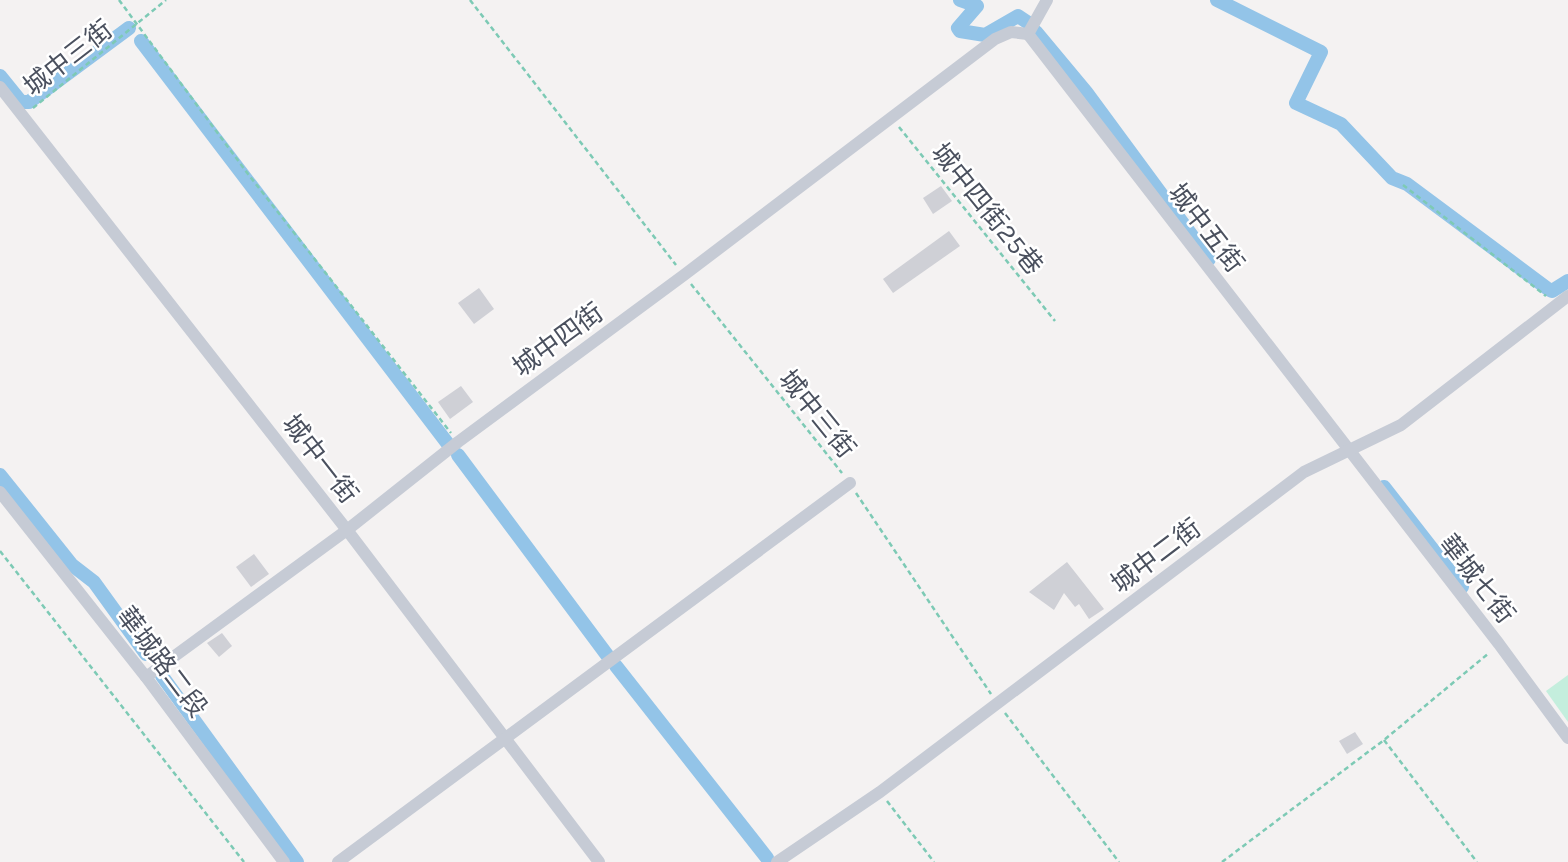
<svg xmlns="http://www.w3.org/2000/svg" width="1568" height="862" font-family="Karla,'Noto Sans TC',sans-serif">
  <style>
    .green { fill: #c4eedd }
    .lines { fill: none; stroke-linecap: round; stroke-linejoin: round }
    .canal { stroke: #93c4e8; stroke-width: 14 }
    .building { fill: #cfd0d6 }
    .path { stroke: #7dcab5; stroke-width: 2.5; stroke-dasharray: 5 3.5; stroke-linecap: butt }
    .minor { stroke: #c6cbd5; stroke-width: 12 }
    .labels { text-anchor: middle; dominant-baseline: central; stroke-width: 5; stroke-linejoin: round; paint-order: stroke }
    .street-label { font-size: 26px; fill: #4a505e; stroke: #fff }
  </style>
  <rect width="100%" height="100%" fill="#f4f2f2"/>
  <path class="green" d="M1568,675V722L1546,691Z"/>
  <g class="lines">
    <g class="canal">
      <path d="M960,0L977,6L958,28L960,31L985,35L1018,16L1027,22"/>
      <path d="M1217,0L1321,52L1296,103L1341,124L1392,178L1407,184L1548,289L1552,291L1568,281"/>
      <path d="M1036,32L1086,92L1209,259"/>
      <path d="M141,41L448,444"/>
      <path d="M0,76L21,102H29L129,28"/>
      <path d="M458,455L607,655"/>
      <path d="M0,475L72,565L94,582L146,654"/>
      <path d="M1384,487L1462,587"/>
      <path d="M616,666L767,858"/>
      <path d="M162,676L297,862"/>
    </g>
  </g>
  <g class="building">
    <path d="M941,186L952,201L933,214L923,198Z"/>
    <path d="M949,231L960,246L893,293L883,279Z"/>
    <path d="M479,288L494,309L474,324L458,303Z"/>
    <path d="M461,386L473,402L450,419L438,402Z"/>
    <path d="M254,554L269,574L251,587L236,567Z"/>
    <path d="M1067,562L1104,609L1089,619L1079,604L1075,607L1064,593L1054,610L1029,592Z"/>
    <path d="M222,633L232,646L219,657L207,643Z"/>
    <path d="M1355,732L1363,744L1347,754L1339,741Z"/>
  </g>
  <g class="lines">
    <g class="path">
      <path d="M119,0L248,174L451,433"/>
      <path d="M470,0L676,265"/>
      <path d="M33,108L166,0"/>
      <path d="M899,127L1055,321"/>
      <path d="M1403,185L1546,296"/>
      <path d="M691,284L842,473"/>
      <path d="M856,493L991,694"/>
      <path d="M0,551L244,862"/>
      <path d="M1005,713L1119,862"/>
      <path d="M1384,740L1477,862"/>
      <path d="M887,801L934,862"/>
      <path d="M1222,862L1384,740L1489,653"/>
    </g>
    <g class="minor">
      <path d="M1028,34L1499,644L1568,738"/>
      <path d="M0,87L347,530L599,862"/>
      <path d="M0,492L146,677L284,862"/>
      <path d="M146,677L347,530L458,442L684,275L995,39L1011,32L1028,34L1047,0"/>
      <path d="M338,862L850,483"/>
      <path d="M777,862L880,792L1304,472L1401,425L1568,296"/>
    </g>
  </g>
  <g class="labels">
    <g class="street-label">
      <text transform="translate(68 58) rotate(-38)">城中三街</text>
      <text transform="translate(987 209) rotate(51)">城中四街25巷</text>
      <text transform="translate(1206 228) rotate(52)">城中五街</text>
      <text transform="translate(558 340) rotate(-36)">城中四街</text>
      <text transform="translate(817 414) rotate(51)">城中三街</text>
      <text transform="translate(320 459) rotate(52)">城中一街</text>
      <text transform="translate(1156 556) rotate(-37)">城中二街</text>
      <text transform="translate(1477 579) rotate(52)">華城七街</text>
      <text transform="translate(162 662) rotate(53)">華城路二段</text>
    </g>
  </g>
</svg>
